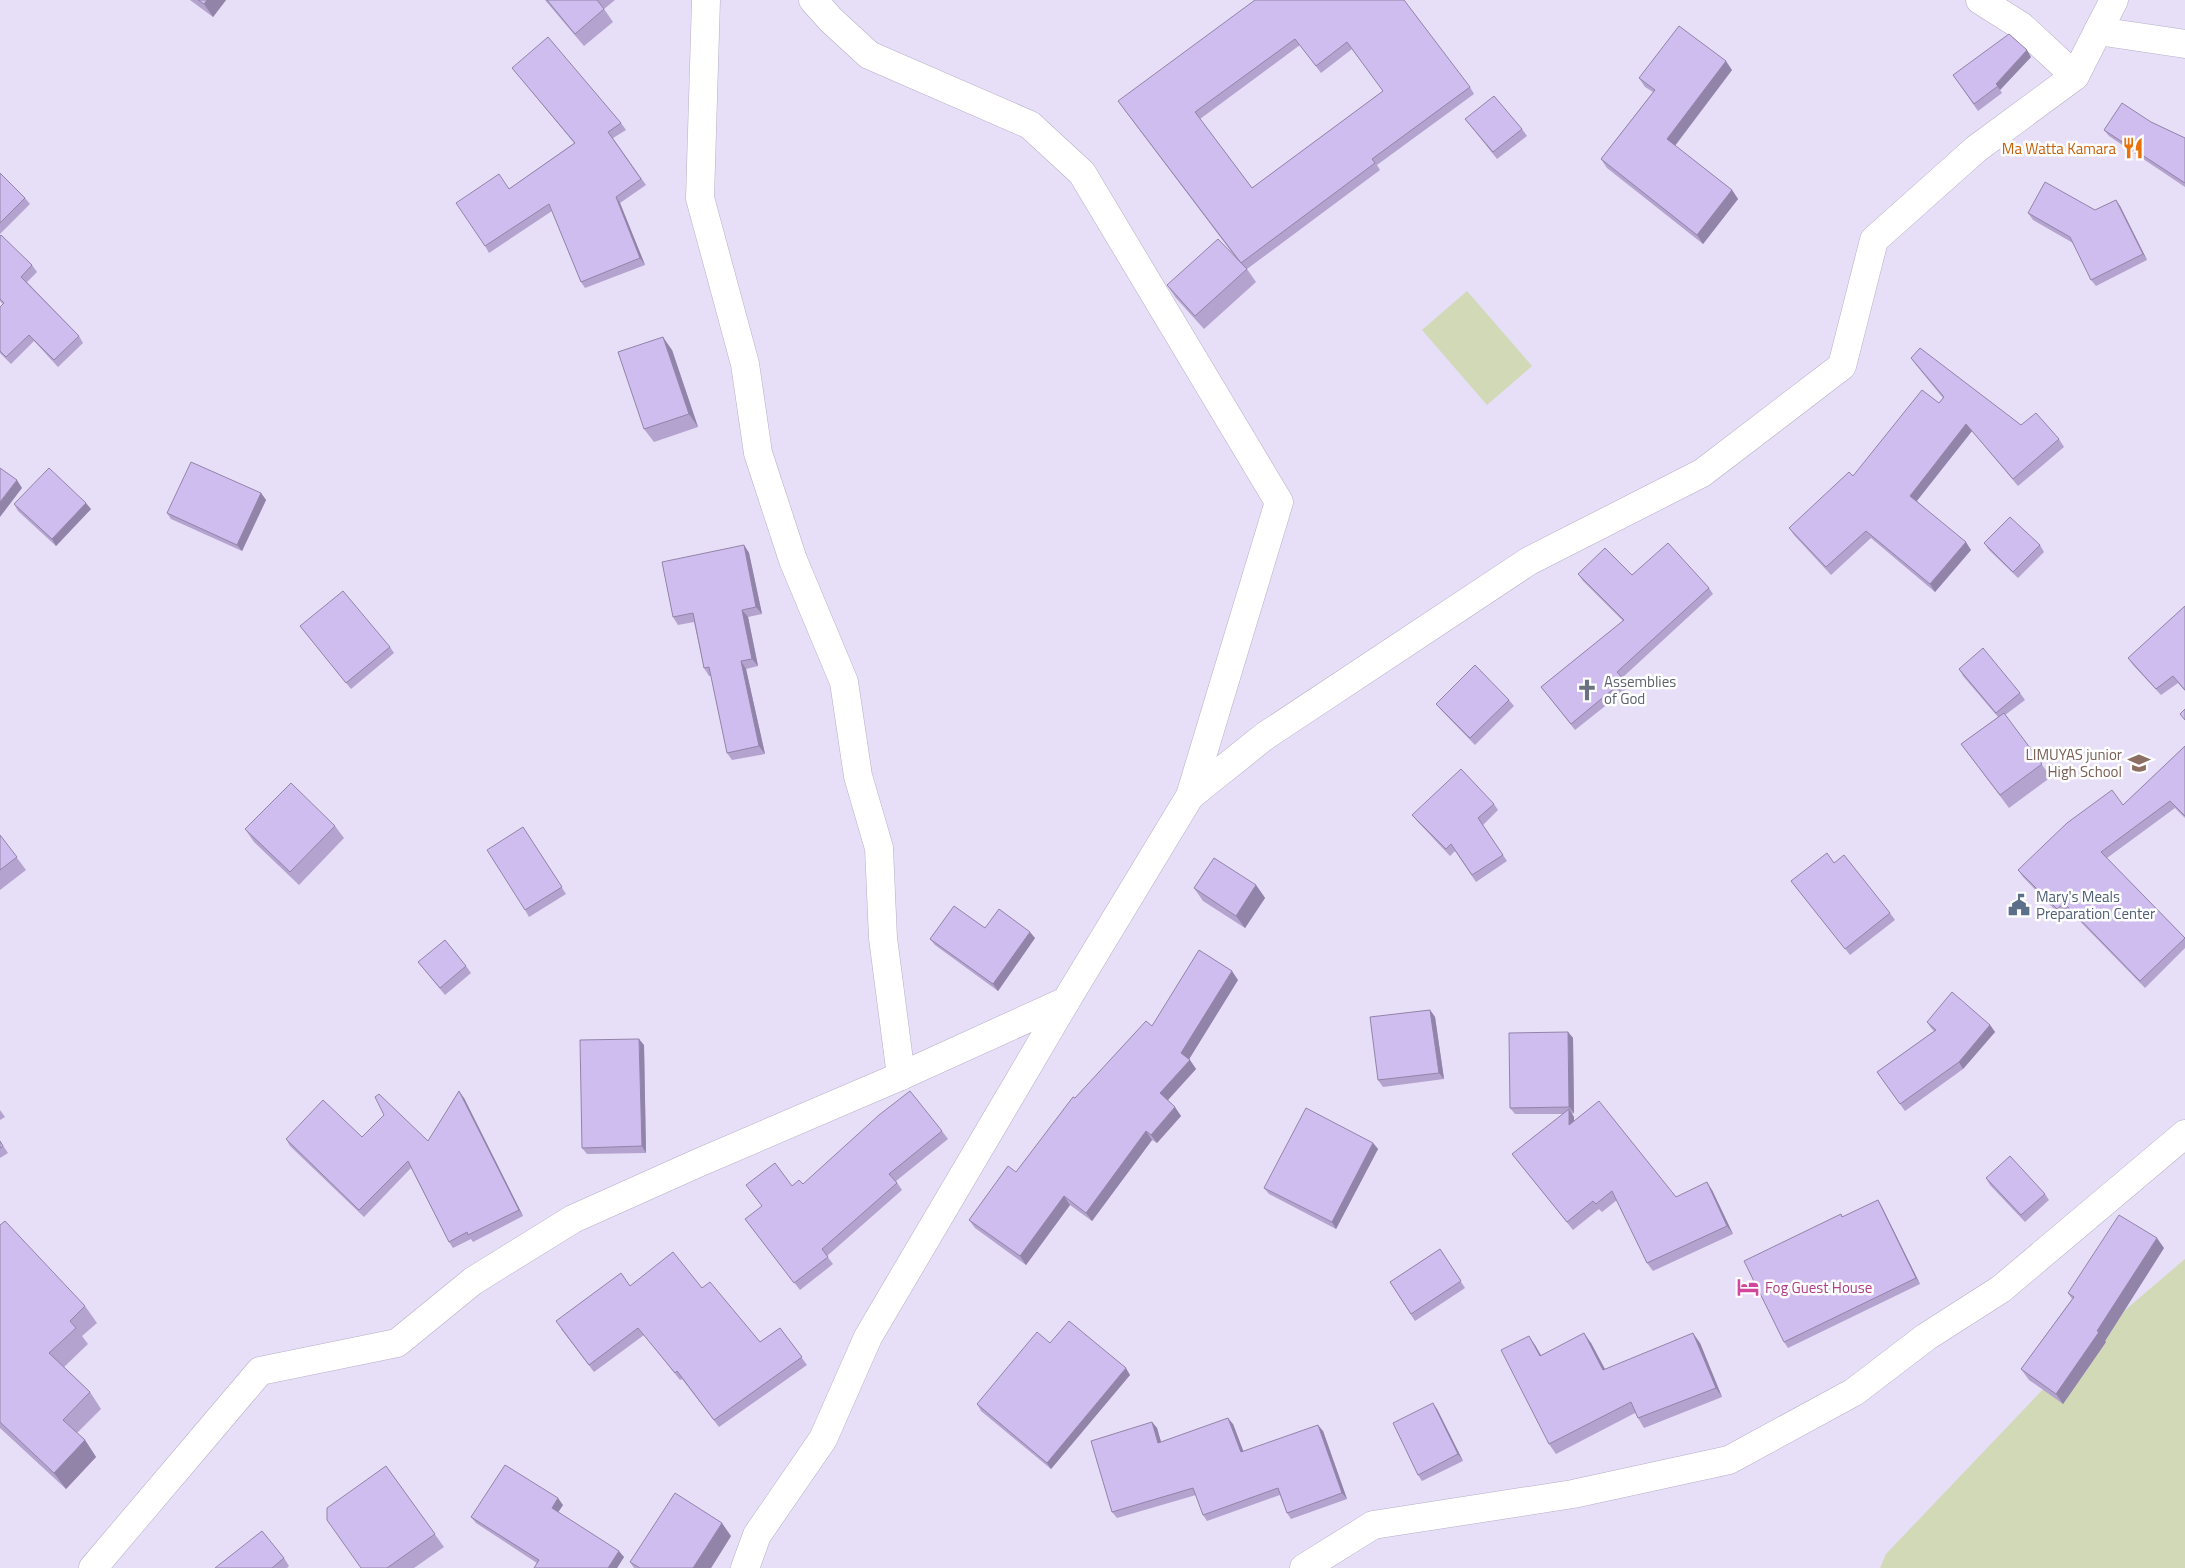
<svg xmlns="http://www.w3.org/2000/svg" width="2185" height="1568" font-family="'Titillium Web',sans-serif">
  <style>
    .green { fill: #d2d9b7 }
    .lines { fill: none; stroke-linecap: round; stroke-linejoin: round }
    .minor-casing { stroke: #b7aec7; stroke-width: 29 }
    .minor { stroke: #fff; stroke-width: 28 }
    .wall { fill: #b3a3ce; fill-rule: evenodd }
    .shaded-wall { fill: #9284a8 }
    .building { fill: #d0bdf0; stroke: #9284a8; fill-rule: evenodd }
    .labels { text-anchor: middle; dominant-baseline: central; stroke-width: 5; stroke-linejoin: round; paint-order: stroke }
    .food-label { font-size: 15px; fill: #c56008; stroke: #fff; text-anchor: end }
    .worship-label { font-size: 15px; fill: #5b616d; stroke: #fff; text-anchor: start }
    .education-label { font-size: 15px; fill: #785e54; stroke: #fff; text-anchor: end }
    .service-label { font-size: 15px; fill: #4e5e75; stroke: #fff; text-anchor: start }
    .hotel-label { font-size: 15px; fill: #b23c85; stroke: #fff; text-anchor: start }
  </style>
  <rect width="100%" height="100%" fill="#e7def7"/>
  <g class="green">
    <path d="M1467,291L1532,366L1487,405L1422,330Z"/>
    <path d="M2185,1259V1568H1880L1886,1554L2090,1340Z"/>
  </g>
  <g class="lines">
    <g class="minor-casing">
      <g id="minor">
        <path d="M706,0L700,198L745,364L758,453L793,560L844,682L858,776L879,848L883,938L901,1076"/>
        <path d="M813,0L831,20L869,55L1030,125L1082,173L1279,502L1190,796"/>
        <path d="M1980,0L2021,26L2075,76"/>
        <path d="M2098,31L2114,0"/>
        <path d="M93,1568L260,1371L397,1343L473,1281L573,1219L698,1163L901,1076L1066,1001"/>
        <path d="M745,1568L757,1535L823,1439L868,1337L1066,1001L1190,796L1265,736L1529,561L1702,473L1842,366L1874,240L1976,149L2075,76L2098,31L2185,44"/>
        <path d="M1304,1568L1373,1525L1573,1494L1729,1460L1854,1392L1926,1337L2001,1289L2185,1134"/>
      </g>
    </g>
    <use href="#minor" class="minor"/>
  </g>
  <g class="wall">
    <path d="M190,0H226L213,17Z"/>
    <path d="M545,0H615L604,9L613,22L584,46Z"/>
    <path d="M1255,0L1470,87L1474,94L1377,165L1380,170L1247,269L1256,282L1204,329L1176,298L1167,285L1236,258L1123,108ZM1300,45L1321,73L1352,49L1383,91L1252,188L1200,119Z"/>
    <path d="M2031,57L2000,90L2002,93L1978,111L1953,75Z"/>
    <path d="M512,68L621,123L626,130L613,138L646,185L620,203L645,265L585,288L581,282L552,211L489,253L485,246L509,189L574,143Z"/>
    <path d="M1732,70L1675,146L1732,190L1738,199L1703,244L1607,168L1601,159L1653,92L1645,87L1639,78Z"/>
    <path d="M1465,119L1522,129L1527,136L1497,159Z"/>
    <path d="M2151,122L2185,138V187L2109,136L2104,130Z"/>
    <path d="M0,173L25,198L30,204L0,234Z"/>
    <path d="M2116,200L2120,206L2147,260L2096,286L2091,280L2073,243L2033,220L2028,213L2095,210Z"/>
    <path d="M0,236L32,265L37,272L27,282L79,336L83,343L58,367L34,341L11,364L0,353V307L3,304L0,301Z"/>
    <path d="M672,350L698,427L654,442L644,429Z"/>
    <path d="M1911,358L2021,425L2059,439L2064,447L2018,486L1972,431L1917,501L1971,550L1935,592L1871,538L1831,575L1794,535L1789,528L1853,476L1939,403L1943,398L1916,365Z"/>
    <path d="M261,493L266,500L242,551L171,519L167,513Z"/>
    <path d="M14,504L91,509L56,546L18,511Z"/>
    <path d="M1984,543L2040,545L2044,552L2018,578L1989,550Z"/>
    <path d="M744,545L749,553L762,614L748,617L758,666L746,669L765,754L732,760L727,753L711,676H709L704,668L694,622L678,625L673,617Z"/>
    <path d="M1578,574L1632,575L1709,588L1713,594L1622,678L1629,687L1575,730L1541,687L1623,621L1583,581Z"/>
    <path d="M2185,606V691L2178,683L2161,695L2133,665L2128,658Z"/>
    <path d="M300,626L390,647L394,653L351,689Z"/>
    <path d="M1959,669L2020,693L2025,700L2005,715L2051,777L2009,808L1961,744L1998,717L1963,676Z"/>
    <path d="M1509,700L1514,706L1475,745L1441,710L1436,704Z"/>
    <path d="M2185,746V818L2175,808L2107,858L2185,938V948L2145,988L2068,909L2061,916L2023,877L2018,870L2123,805Z"/>
    <path d="M1494,804L1498,810L1483,825L1507,861L1476,882L1455,851L1450,856L1417,821L1412,815Z"/>
    <path d="M335,826L344,838L299,885L254,842L245,829Z"/>
    <path d="M523,827L566,894L529,917L525,910Z"/>
    <path d="M0,835L26,870L0,890Z"/>
    <path d="M1834,863L1890,913L1895,920L1850,955L1791,881Z"/>
    <path d="M1256,885L1265,898L1245,928L1203,901L1194,888Z"/>
    <path d="M985,928L1035,938L998,991L935,945L930,939Z"/>
    <path d="M418,962L466,966L471,973L445,995Z"/>
    <path d="M1238,980L1189,1059L1196,1069L1168,1100L1181,1116L1157,1143L1152,1140L1092,1221L1070,1205L1026,1265L975,1228L969,1220L1016,1172L1075,1098L1152,1026Z"/>
    <path d="M1430,1010L1435,1017L1444,1079L1383,1087L1378,1080Z"/>
    <path d="M1927,1022L1990,1025L1995,1032L1963,1069L1905,1111L1877,1072L1934,1031L1931,1028Z"/>
    <path d="M1568,1032L1573,1038L1574,1113L1572,1114L1574,1117V1121L1676,1197L1712,1190L1733,1234L1653,1271L1647,1263L1617,1200L1602,1212L1599,1209L1573,1230L1512,1154L1563,1114H1515L1510,1108Z"/>
    <path d="M644,1045L646,1153L587,1154L582,1148Z"/>
    <path d="M464,1098L523,1216L473,1242L471,1239L453,1248L449,1242L411,1168L364,1217L290,1146L286,1139L362,1137L428,1141Z"/>
    <path d="M0,1110L5,1117L0,1120Z"/>
    <path d="M942,1131L948,1139L896,1181L902,1190L827,1256L833,1264L800,1290L745,1219L792,1186L803,1184Z"/>
    <path d="M0,1141L8,1153L0,1158Z"/>
    <path d="M1373,1143L1378,1149L1336,1229L1269,1194L1264,1188Z"/>
    <path d="M1986,1178L2045,1194L2049,1200L2025,1222L1990,1185Z"/>
    <path d="M1878,1200L1882,1207L1920,1284L1788,1348L1784,1342L1841,1214L1843,1217Z"/>
    <path d="M0,1225L85,1306L97,1323L82,1336L88,1344L64,1367L90,1392L101,1409L77,1433L85,1440L96,1457L66,1489L0,1428Z"/>
    <path d="M2164,1248L2105,1341L2106,1342L2063,1404L2029,1380L2021,1369L2072,1299L2068,1293Z"/>
    <path d="M1440,1249L1465,1288L1415,1321L1390,1282Z"/>
    <path d="M630,1286L702,1288L760,1342L780,1328L807,1365L719,1427L682,1379L680,1380L644,1335L594,1372L561,1329Z"/>
    <path d="M1050,1343L1130,1375L1051,1469L981,1411L977,1404Z"/>
    <path d="M1591,1343L1605,1369L1700,1343L1722,1397L1644,1428L1635,1413L1556,1454L1549,1444L1535,1345L1541,1355Z"/>
    <path d="M1437,1409L1463,1461L1422,1481L1418,1475Z"/>
    <path d="M1152,1422L1157,1428L1161,1442L1233,1424L1243,1451L1323,1431L1347,1499L1291,1519L1287,1513L1280,1495L1207,1521L1203,1515L1196,1495L1117,1518L1112,1512Z"/>
    <path d="M386,1466L444,1547L414,1568H361Z"/>
    <path d="M563,1505L558,1512L624,1557L617,1568H534L537,1563L476,1523L471,1517Z"/>
    <path d="M731,1536L711,1568H634L630,1562Z"/>
    <path d="M284,1558L289,1566L287,1568H215Z"/>
  </g>
  <g class="shaded-wall">
    <path d="M207,0H226L213,17L204,4Z"/>
    <path d="M2027,50L2031,57L2000,90L1996,84Z"/>
    <path d="M1726,61L1732,70L1673,148L1667,139Z"/>
    <path d="M1732,190L1738,199L1703,244L1697,235Z"/>
    <path d="M616,197L620,203L645,265L640,258Z"/>
    <path d="M2116,200L2120,206L2147,260L2143,254Z"/>
    <path d="M663,337L672,350L698,427L689,414Z"/>
    <path d="M1966,424L1972,431L1915,503L1910,496Z"/>
    <path d="M17,480L22,488L0,517V502Z"/>
    <path d="M261,493L266,500L242,551L237,545Z"/>
    <path d="M86,503L91,509L56,546L52,539Z"/>
    <path d="M1966,542L1971,550L1935,592L1930,584Z"/>
    <path d="M744,545L749,553L762,614L756,607Z"/>
    <path d="M742,610L748,617L758,666L752,659Z"/>
    <path d="M741,661L746,669L765,754L759,746Z"/>
    <path d="M1256,885L1265,898L1245,928L1236,916Z"/>
    <path d="M1030,932L1035,938L998,991L993,984Z"/>
    <path d="M1232,971L1238,980L1188,1061L1181,1053Z"/>
    <path d="M1430,1010L1435,1017L1444,1079L1439,1073Z"/>
    <path d="M1990,1025L1995,1032L1963,1069L1959,1062Z"/>
    <path d="M1568,1032L1573,1038L1574,1113L1569,1107Z"/>
    <path d="M639,1039L644,1045L646,1153L642,1146Z"/>
    <path d="M1190,1060L1196,1069L1166,1102L1160,1093Z"/>
    <path d="M459,1091L464,1098L523,1216L519,1210Z"/>
    <path d="M1175,1107L1181,1116L1157,1143L1151,1135Z"/>
    <path d="M1569,1109L1574,1117V1133L1569,1125Z"/>
    <path d="M1146,1131L1152,1140L1092,1221L1086,1213Z"/>
    <path d="M1373,1143L1378,1149L1336,1229L1332,1222Z"/>
    <path d="M1707,1182L1712,1190L1733,1234L1727,1226Z"/>
    <path d="M1064,1196L1070,1205L1026,1265L1020,1256Z"/>
    <path d="M1878,1200L1882,1207L1920,1284L1916,1278Z"/>
    <path d="M2157,1238L2164,1248L2105,1341L2106,1342L2063,1404L2056,1394L2097,1331Z"/>
    <path d="M1584,1333L1591,1343L1610,1379L1603,1370Z"/>
    <path d="M1693,1333L1700,1343L1722,1397L1716,1388Z"/>
    <path d="M1529,1336L1535,1345L1546,1365L1540,1356Z"/>
    <path d="M1126,1368L1130,1375L1051,1469L1047,1463Z"/>
    <path d="M1433,1403L1437,1409L1463,1461L1458,1454Z"/>
    <path d="M1228,1418L1233,1424L1246,1458L1241,1452Z"/>
    <path d="M1152,1422L1157,1428L1163,1449L1158,1443Z"/>
    <path d="M1318,1425L1323,1431L1347,1499L1342,1493Z"/>
    <path d="M85,1440L96,1457L66,1489L54,1473Z"/>
    <path d="M558,1498L563,1505L557,1514L552,1508Z"/>
    <path d="M722,1523L731,1536L711,1568H693Z"/>
    <path d="M619,1551L624,1557L617,1568H608Z"/>
  </g>
  <g class="building">
    <path d="M198,0H207L204,4Z"/>
    <path d="M547,0H597L604,9L575,34Z"/>
    <path d="M1255,0H1404L1470,87L1372,159L1375,163L1241,263L1118,101ZM1295,39L1316,66L1347,42L1383,91L1252,188L1195,112Z"/>
    <path d="M1679,26L1726,61L1667,139L1732,190L1697,235L1601,159L1655,90L1639,78Z"/>
    <path d="M2009,34L2027,50L1996,84L1998,86L1974,104L1953,75Z"/>
    <path d="M548,37L621,123L608,132L641,179L616,197L640,258L581,282L549,204L485,246L456,203L499,174L509,189L575,143L512,68Z"/>
    <path d="M1494,96L1522,129L1493,152L1465,119Z"/>
    <path d="M2122,103L2151,122L2185,138V183L2104,130Z"/>
    <path d="M0,173L25,198L0,223Z"/>
    <path d="M2045,182L2095,210L2116,200L2143,254L2091,280L2070,237L2028,213Z"/>
    <path d="M1,235L32,265L21,277L79,336L54,360L29,335L6,357L0,351V307L4,303L0,299V236Z"/>
    <path d="M1218,239L1247,269L1195,316L1167,285Z"/>
    <path d="M663,337L689,414L644,429L618,352Z"/>
    <path d="M1920,348L2021,425L2036,413L2059,439L2013,479L1966,424L1910,496L1966,542L1930,584L1866,531L1826,567L1789,528L1849,472L1853,476L1922,390L1939,403L1944,397L1911,358Z"/>
    <path d="M191,462L261,493L237,545L167,513Z"/>
    <path d="M0,468L17,480L0,502Z"/>
    <path d="M49,468L86,503L52,539L14,504Z"/>
    <path d="M2010,517L2040,545L2013,572L1984,543Z"/>
    <path d="M1668,543L1709,588L1617,672L1624,680L1571,724L1541,687L1624,620L1578,574L1605,548L1632,575Z"/>
    <path d="M744,545L756,607L742,610L752,659L741,661L759,746L727,753L709,667L704,668L693,613L673,617L662,562Z"/>
    <path d="M343,591L390,647L346,683L300,626Z"/>
    <path d="M2185,606V690L2173,676L2156,689L2128,658Z"/>
    <path d="M1983,648L2020,693L1996,713L1959,669Z"/>
    <path d="M1475,665L1509,700L1470,738L1436,704Z"/>
    <path d="M2185,709V720L2180,714Z"/>
    <path d="M2004,713L2042,764L2000,795L1961,744Z"/>
    <path d="M2185,746V816L2170,801L2101,852L2185,938L2140,981L2064,903L2057,909L2018,870L2067,823L2112,790L2123,805Z"/>
    <path d="M1461,769L1494,804L1478,818L1503,855L1472,875L1451,844L1446,849L1412,815Z"/>
    <path d="M291,783L335,826L290,872L245,829Z"/>
    <path d="M523,827L562,887L525,910L487,850Z"/>
    <path d="M0,835L17,857L0,870Z"/>
    <path d="M1827,853L1834,863L1844,855L1890,913L1845,949L1791,881Z"/>
    <path d="M1214,858L1256,885L1236,916L1194,888Z"/>
    <path d="M954,906L985,928L999,909L1030,932L993,984L930,939Z"/>
    <path d="M445,940L466,966L440,988L418,962Z"/>
    <path d="M1199,950L1232,971L1181,1053L1190,1060L1160,1093L1175,1107L1151,1135L1146,1131L1086,1213L1064,1196L1020,1256L969,1220L1008,1166L1016,1172L1073,1097L1075,1098L1146,1021L1152,1026Z"/>
    <path d="M1952,992L1990,1025L1959,1062L1900,1104L1877,1072L1936,1030L1927,1022Z"/>
    <path d="M1430,1010L1439,1073L1378,1080L1370,1017Z"/>
    <path d="M1568,1032L1569,1107L1510,1108L1509,1033Z"/>
    <path d="M639,1039L642,1146L582,1148L580,1040Z"/>
    <path d="M459,1091L519,1210L468,1235L467,1232L449,1242L408,1161L359,1210L286,1139L323,1100L362,1137L384,1115L375,1097L379,1094L428,1141Z"/>
    <path d="M910,1091L942,1131L889,1174L897,1183L822,1249L828,1257L794,1283L745,1219L762,1206L746,1185L775,1163L792,1186L799,1180L803,1184L879,1115Z"/>
    <path d="M1599,1101L1676,1197L1707,1182L1727,1226L1647,1263L1612,1191L1596,1204L1593,1201L1567,1222L1512,1154L1569,1109V1125Z"/>
    <path d="M1306,1108L1373,1143L1332,1222L1264,1188Z"/>
    <path d="M0,1141L3,1146L0,1148Z"/>
    <path d="M2010,1156L2045,1194L2021,1215L1986,1178Z"/>
    <path d="M1878,1200L1916,1278L1784,1342L1744,1261L1841,1214L1842,1217Z"/>
    <path d="M2119,1215L2157,1238L2097,1331L2099,1332L2056,1394L2021,1369L2074,1297L2068,1293Z"/>
    <path d="M5,1221L85,1306L70,1321L76,1328L49,1353L90,1392L63,1420L85,1440L54,1473L0,1422V1225Z"/>
    <path d="M1440,1249L1461,1281L1411,1314L1390,1282Z"/>
    <path d="M673,1252L702,1288L710,1282L760,1342L780,1328L802,1357L714,1420L677,1371L675,1373L638,1328L589,1365L556,1321L621,1273L630,1286Z"/>
    <path d="M1069,1321L1126,1368L1047,1463L977,1404L1037,1332L1050,1343Z"/>
    <path d="M1584,1333L1603,1370L1693,1333L1716,1388L1638,1418L1631,1402L1549,1444L1501,1350L1529,1336L1540,1356Z"/>
    <path d="M1433,1403L1458,1454L1418,1475L1393,1423Z"/>
    <path d="M1228,1418L1241,1452L1318,1425L1342,1493L1287,1513L1278,1488L1203,1515L1193,1488L1112,1512L1091,1441L1152,1422L1158,1443Z"/>
    <path d="M505,1465L558,1498L552,1508L619,1551L608,1568H534L539,1560L471,1517Z"/>
    <path d="M386,1466L435,1534L387,1568H361L327,1520V1508Z"/>
    <path d="M675,1493L722,1523L693,1568H640L630,1562Z"/>
    <path d="M262,1531L284,1558L272,1568H215Z"/>
  </g>
  <defs>
    <g id="restaurant-bare" transform="scale(1.725)"><path d="M-5-6h1v4h1v-4h1v4h1v-4h1v5L-1.5 .5V6h-2V.5L-5-1ZM5-6V6H3V1.5H1.5Q1.5-4 5-6Z" fill="#e8710a" stroke="#fff" stroke-width="2.5" paint-order="stroke"/></g>
    <g id="church-bare" transform="scale(1.725)"><path d="M-1.2-6h2.4v3.5h3.3v2.4h-3.3V6h-2.4V-.1h-3.3v-2.4h3.3Z" fill="#6b7280" stroke="#fff" stroke-width="2.5" paint-order="stroke"/></g>
    <g id="school-bare" transform="scale(1.725)"><path d="M0-5L7-2L0 1L-7-2ZM-4 1L0 2.5L4 1V4Q0 6-4 4Z" fill="#8d6e63" stroke="#fff" stroke-width="2.5" paint-order="stroke"/></g>
    <g id="civic-bare" transform="scale(1.725)"><path d="M-.6-6.5H3V-4.5H.6V-3L4-1V1h2V6H-6V1h2V-1L-.6-3ZM-1.2 2.5V6h2.4V2.5Z" fill="#5c6f8a" stroke="#fff" stroke-width="2.5" paint-order="stroke"/></g>
    <g id="hotel-bare" transform="scale(1.725)"><path d="M-6-4.5h1.5V1H6V5H4.5V3h-9V5H-6ZM-4 0a1.8 1.8 0 1 1 3.6 0ZM.5 0V-2.5h3Q6-2.5 6 0Z" fill="#d1479c" stroke="#fff" stroke-width="2.5" paint-order="stroke"/></g>
  </defs>
  <g fill-rule="evenodd">
    <use href="#restaurant-bare" x="2133" y="148"/>
    <use href="#church-bare" x="1587" y="690"/>
    <use href="#school-bare" x="2139" y="763"/>
    <use href="#civic-bare" x="2019" y="905"/>
    <use href="#hotel-bare" x="1748" y="1287"/>
  </g>
  <g class="labels">
    <g class="food-label">
      <text x="2116" y="148">Ma Watta Kamara</text>
    </g>
    <g class="worship-label">
      <text x="1604" y="681">Assemblies<tspan x="1604" dy="17">of God</tspan></text>
    </g>
    <g class="education-label">
      <text x="2122" y="754">LIMUYAS junior<tspan x="2122" dy="17">High School</tspan></text>
    </g>
    <g class="service-label">
      <text x="2036" y="896">Mary's Meals<tspan x="2036" dy="17">Preparation Center</tspan></text>
    </g>
    <g class="hotel-label">
      <text x="1765" y="1287">Fog Guest House</text>
    </g>
  </g>
</svg>
